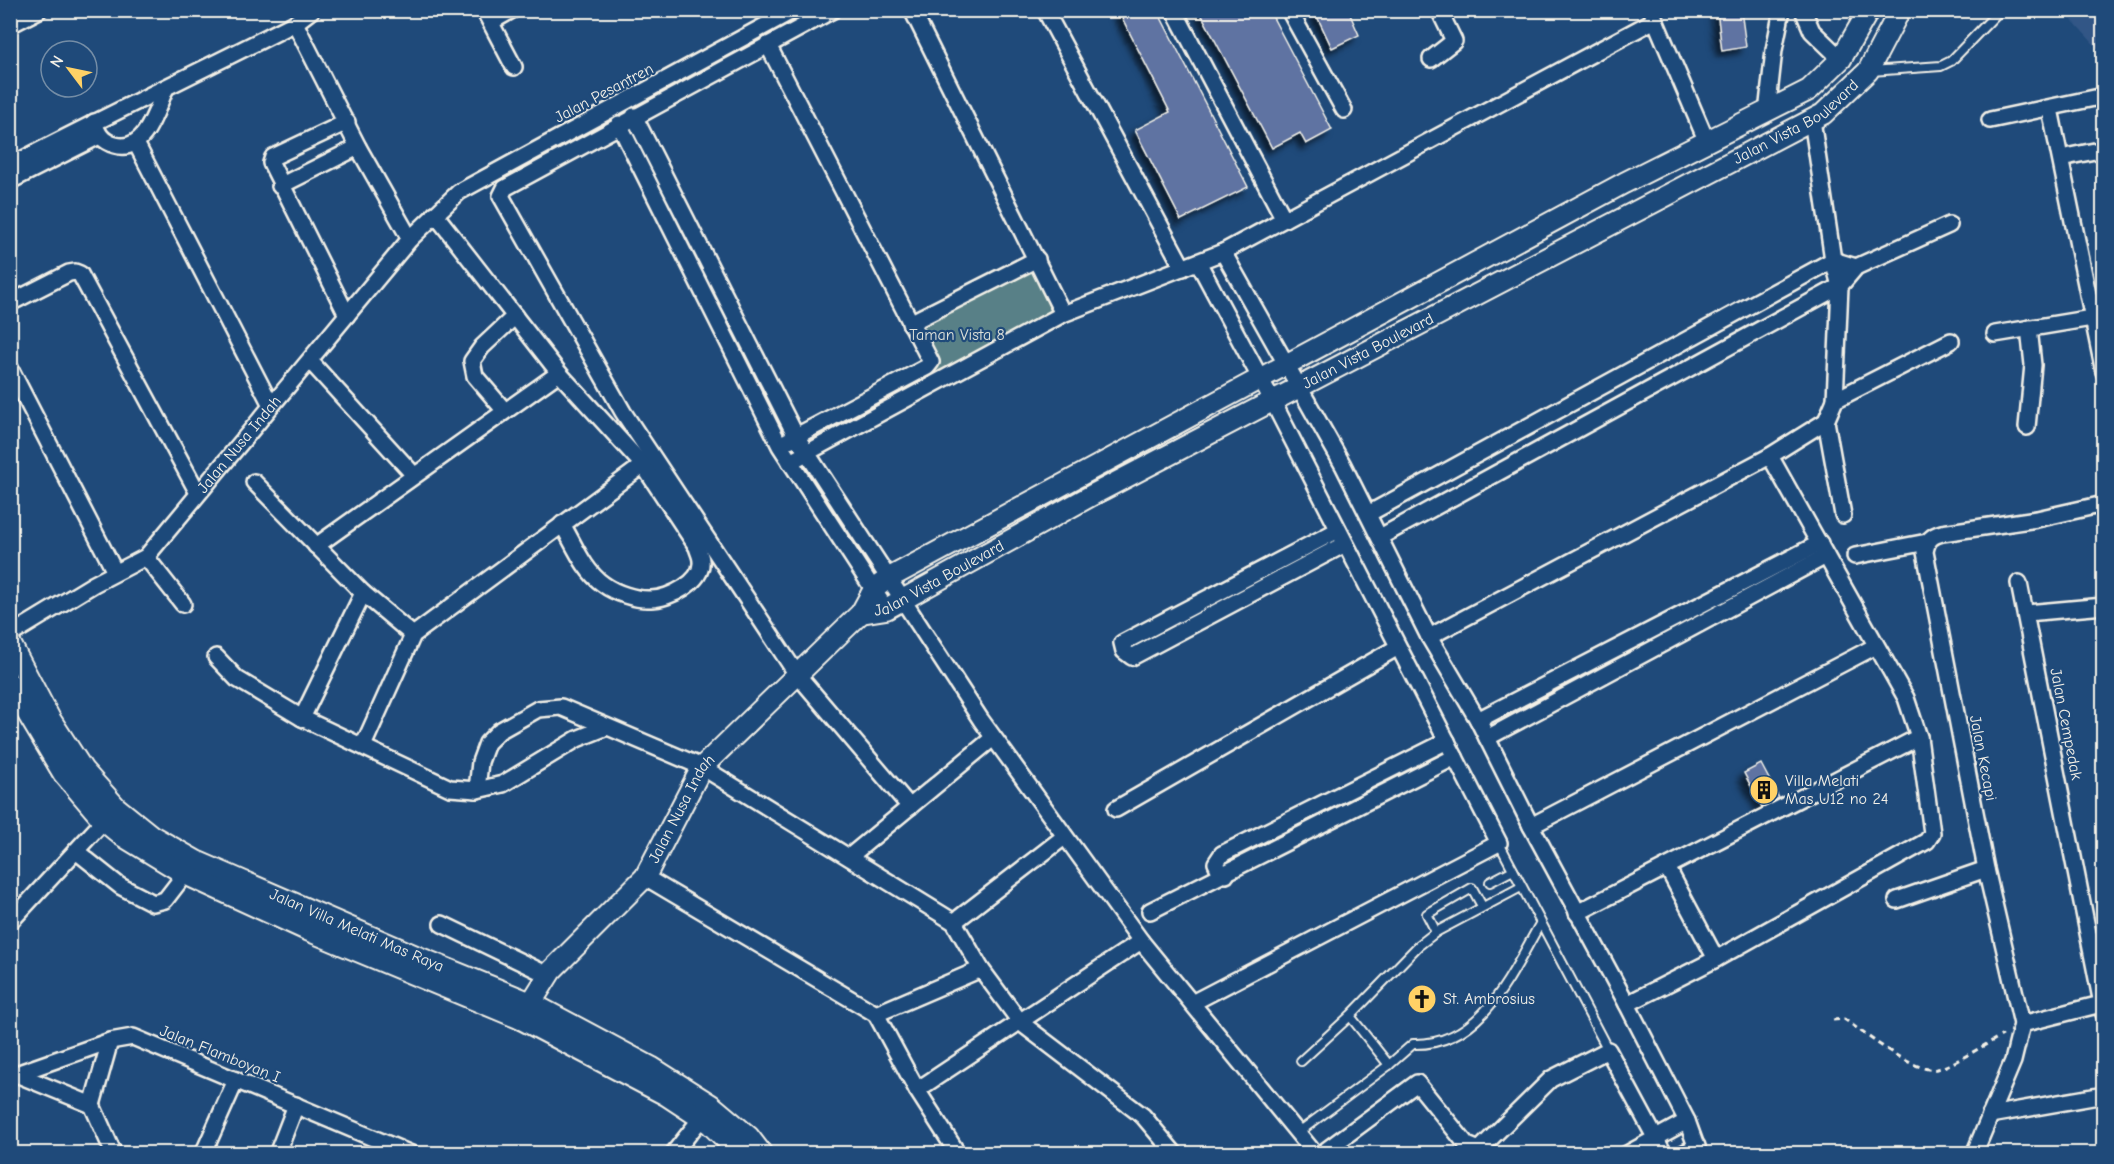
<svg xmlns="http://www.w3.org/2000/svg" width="2114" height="1164" font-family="'Comic Neue',sans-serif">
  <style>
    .built { fill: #325686 }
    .green { fill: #588087; stroke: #a6b8b8; stroke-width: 1.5 }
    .building { fill: #5f73a2; stroke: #f4f1e8; stroke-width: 1.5; filter: url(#shadow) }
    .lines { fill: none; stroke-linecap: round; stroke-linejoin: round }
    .service-casing { stroke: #f4f1e8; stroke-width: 12 }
    .minor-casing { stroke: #f4f1e8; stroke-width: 20 }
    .tertiary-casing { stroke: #f4f1e8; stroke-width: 24 }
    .path { stroke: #f4f1e8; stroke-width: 3; stroke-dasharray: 6 4.5; stroke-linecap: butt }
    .service { stroke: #1f4a7a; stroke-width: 8 }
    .minor { stroke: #1f4a7a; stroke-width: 15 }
    .tertiary { stroke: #1f4a7a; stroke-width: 20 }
    .labels { text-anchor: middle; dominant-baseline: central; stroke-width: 4.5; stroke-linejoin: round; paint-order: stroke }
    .street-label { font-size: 16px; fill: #f4f1e8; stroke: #1f4a7a }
    .park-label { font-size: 16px; fill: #dde0d9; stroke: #1f4a7a }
    .poi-label { font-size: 16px; fill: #f4f1e8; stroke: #1f4a7a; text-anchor: start }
  </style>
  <defs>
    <filter id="shadow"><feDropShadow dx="-5.5" dy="5.5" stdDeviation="3" flood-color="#0009"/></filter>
  </defs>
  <rect width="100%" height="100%" fill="#1f4a7a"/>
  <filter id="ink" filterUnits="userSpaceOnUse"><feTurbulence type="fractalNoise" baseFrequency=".0167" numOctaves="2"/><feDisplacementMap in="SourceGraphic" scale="12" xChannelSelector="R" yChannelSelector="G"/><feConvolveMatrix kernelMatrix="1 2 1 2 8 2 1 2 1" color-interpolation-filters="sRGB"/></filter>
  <g filter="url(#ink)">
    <path class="built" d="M2064,11H2103V51L2101,52Z"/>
    <path class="green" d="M1037,259L1063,314L940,380L910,323Z"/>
    <g class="building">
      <path d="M1118,10H1157L1248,187L1181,220L1135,130L1170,112Z"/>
      <path d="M1199,10H1269L1332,130L1306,144L1300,133L1272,148Z"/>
      <path d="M1314,10H1348L1359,35L1332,48Z"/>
      <path d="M1717,10H1741L1746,47L1722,51Z"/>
      <path d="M1761,764L1779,798L1762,807L1744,773Z"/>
    </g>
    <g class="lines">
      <g class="service-casing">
        <g id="service">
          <path d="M1871,71L1941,66L1951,61L2000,10"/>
          <path d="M1499,843L1608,1050"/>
          <path d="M1490,882L1513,870"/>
          <path d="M1436,932L1427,914L1472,888L1482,906"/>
          <path d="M1350,1016L1389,1065"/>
          <path d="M1301,1061L1350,1016L1418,946L1436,932L1521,887"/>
          <path d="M1299,1132L1389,1065L1413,1044C1482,1046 1511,974 1540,924"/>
        </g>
      </g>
      <g class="minor-casing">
        <g id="minor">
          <path d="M484,10L514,67"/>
          <path d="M833,10L505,188L501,196L623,412L796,673L910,807"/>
          <path d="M1045,10L1183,268"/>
          <path d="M1174,10L1284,219"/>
          <path d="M1289,10L1344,110"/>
          <path d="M1803,10L1812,31L1841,59"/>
          <path d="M1655,20L1707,142"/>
          <path d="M491,22L512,10"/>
          <path d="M295,23L358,147L410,239"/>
          <path d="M10,25L39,10"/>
          <path d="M768,45L931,362L927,367L787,441"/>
          <path d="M1431,59L1454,41L1439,10"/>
          <path d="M2050,109L2104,372"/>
          <path d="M1767,113L1774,50L1782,10"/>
          <path d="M634,116L796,436L981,720L1141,941L1315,1154"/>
          <path d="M1812,120L1833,260L1840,286L1835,400"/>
          <path d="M1990,120L2104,96"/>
          <path d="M94,122C98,134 102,141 115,145C145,154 156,110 165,90"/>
          <path d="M619,124L780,446L886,609"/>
          <path d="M136,143L271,405"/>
          <path d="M2061,158L2104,149"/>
          <path d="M10,166C105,116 201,71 295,23L312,10"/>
          <path d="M10,181L99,136"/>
          <path d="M280,186L358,147"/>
          <path d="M435,214L559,373L643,465L697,547C698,551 701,556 701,561C703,582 669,599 651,599C636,600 615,593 603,584C584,571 574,544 562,524"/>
          <path d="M1223,252L1343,465L1429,637L1478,720L1531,826L1627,1004L1687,1121L1699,1154"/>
          <path d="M10,303L69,273L75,272L80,274L198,493"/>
          <path d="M1063,314L1223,252L1655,20L1652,10"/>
          <path d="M347,315L271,163L273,157L347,122"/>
          <path d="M910,323L1037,259"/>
          <path d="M1995,334L2104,316"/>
          <path d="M310,361L414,475"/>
          <path d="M10,368L115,572"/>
          <path d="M504,410L475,376L472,361L482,347L515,316"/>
          <path d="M1826,421L1843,515"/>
          <path d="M2027,427L2033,365L2029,328"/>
          <path d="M790,462L1063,314L912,10"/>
          <path d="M254,482L363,593L413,635"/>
          <path d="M1368,514L1833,260L1856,267"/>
          <path d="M1338,530L1122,643L1124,651L1132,657L1345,544"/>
          <path d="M1380,537L1840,286L1856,267L1949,225"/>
          <path d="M316,546L559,373"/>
          <path d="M1855,556L1927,542"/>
          <path d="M146,557L183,604"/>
          <path d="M2019,583L2104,1014"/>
          <path d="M2027,613L2104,606"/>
          <path id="s1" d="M10,635L94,584L146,557L410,239L459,192L794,10"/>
          <path d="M1429,637L1770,456L1826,421L1835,400L1951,341"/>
          <path d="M216,657L237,679L302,718L450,788L477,790L503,784L577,739L607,727"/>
          <path d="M302,718L363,593"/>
          <path d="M1478,720L1820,543"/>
          <path d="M1487,738L1826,556"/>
          <path d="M363,746L413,635L643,465"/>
          <path d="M477,790L480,762L487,743L499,731L538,709L561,707L702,767L954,922L981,969L1021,1023L1143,1116L1175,1154"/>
          <path d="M1116,809L1398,647"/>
          <path d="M1531,826L1876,646"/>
          <path d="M76,851L120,886L153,903L165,900L185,874"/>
          <path d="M849,857L993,738"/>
          <path d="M1668,869L1716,959"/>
          <path d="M1226,875L1220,872L1216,863L1222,854L1447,741"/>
          <path d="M645,877L876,1014L981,969"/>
          <path d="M1897,900L1986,869"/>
          <path d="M1150,911L1455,757"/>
          <path d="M1577,913L1919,737"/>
          <path d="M10,922L110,814"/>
          <path d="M954,922L1064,837"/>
          <path d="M442,924L548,975"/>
          <path d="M1192,1003L1499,843L1272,400L1198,262"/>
          <path d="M1627,1004L1716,959L1927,841L1932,833L1919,737L1906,698L1770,456"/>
          <path d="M876,1014L917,1090L958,1154"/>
          <path d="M2022,1024L2101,1004"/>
          <path d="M10,1072L16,1074L110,1041L133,1037L411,1154"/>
          <path d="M16,1074L92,1105L110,1041"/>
          <path d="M917,1090L1141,941"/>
          <path d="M92,1105L114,1154"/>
          <path d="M1990,1115L2104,1095"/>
          <path d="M203,1154L236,1080"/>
          <path d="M277,1154L296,1105"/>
          <path d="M673,1154L707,1111"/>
          <path d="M1321,1154L1417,1083L1467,1145L1479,1150L1551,1079L1608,1050L1664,1154"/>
          <path d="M1627,1154L1687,1121"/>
          <path d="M1682,1154L1697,1146"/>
          <path d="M1974,1154L2013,1061L2022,1024L1986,869L1925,552C1927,540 1931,536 1942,533L2037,519L2104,504"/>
        </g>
      </g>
      <g class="tertiary-casing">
        <g id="tertiary">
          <path id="s2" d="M861,613L886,609L1094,494L1823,114L1868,71L1900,10"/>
          <path id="s3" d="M10,643L50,719L83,770L116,807L152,836L196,861L418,957L531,1003L651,1067L711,1105L749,1137L762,1154"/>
          <path d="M10,684L63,773L103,820L121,835L185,874L307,930L521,1019L666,1095L710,1124L741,1154"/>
          <path id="s4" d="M521,1019L551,971L645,877L702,767L861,613L874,589L889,578L1624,183L1809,90L1841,59L1869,10"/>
        </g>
      </g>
      <path class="path" d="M1833,1020L1844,1019C1863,1032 1914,1074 1937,1069C1952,1066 1987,1043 2003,1035"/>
      <use href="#service" class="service"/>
      <use href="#minor" class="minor"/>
      <use href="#tertiary" class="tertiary"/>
    </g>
  </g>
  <defs>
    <g id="building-disc" transform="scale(1.5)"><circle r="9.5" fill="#ffd166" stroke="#1f4a7a"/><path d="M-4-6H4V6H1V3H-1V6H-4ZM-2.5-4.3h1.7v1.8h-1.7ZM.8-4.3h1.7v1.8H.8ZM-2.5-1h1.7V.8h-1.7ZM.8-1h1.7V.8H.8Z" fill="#111"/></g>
    <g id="church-disc" transform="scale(1.5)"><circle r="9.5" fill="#ffd166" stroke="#1f4a7a"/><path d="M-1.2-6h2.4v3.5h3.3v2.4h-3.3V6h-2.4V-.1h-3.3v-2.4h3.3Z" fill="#111"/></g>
  </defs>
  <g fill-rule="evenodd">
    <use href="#building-disc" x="1764" y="790"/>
    <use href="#church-disc" x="1422" y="999"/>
  </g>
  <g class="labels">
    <g class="street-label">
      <text transform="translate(604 93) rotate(-28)">Jalan Pesantren</text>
      <text stroke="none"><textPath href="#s2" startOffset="1058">Jalan Vista Boulevard</textPath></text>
      <text stroke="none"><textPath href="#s2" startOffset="572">Jalan Vista Boulevard</textPath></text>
      <text stroke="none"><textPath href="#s1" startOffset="303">Jalan Nusa Indah</textPath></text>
      <text stroke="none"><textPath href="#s2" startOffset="86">Jalan Vista Boulevard</textPath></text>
      <text transform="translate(2066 724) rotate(79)">Jalan Cempedak</text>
      <text transform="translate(1983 758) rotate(79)">Jalan Kecapi</text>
      <text stroke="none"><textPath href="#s4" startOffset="267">Jalan Nusa Indah</textPath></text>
      <text stroke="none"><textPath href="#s3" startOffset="468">Jalan Villa Melati Mas Raya</textPath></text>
      <text transform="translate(220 1054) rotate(22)">Jalan Flamboyan I</text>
    </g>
    <g class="park-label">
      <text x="957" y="335">Taman Vista 8</text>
    </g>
    <g class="poi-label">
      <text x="1785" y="781">Villa Melati<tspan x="1785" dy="18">Mas U12 no 24</tspan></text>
      <text x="1443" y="999">St. Ambrosius</text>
    </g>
  </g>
  <rect width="2114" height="1164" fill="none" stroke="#1f4a7a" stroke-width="36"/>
  <rect x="18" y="18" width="2078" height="1128" fill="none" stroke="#f4f1e8" stroke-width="2" filter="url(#ink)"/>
  <g transform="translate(69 69) rotate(302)"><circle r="28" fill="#1f4a7a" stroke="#748da6" stroke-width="1.5"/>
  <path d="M0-4.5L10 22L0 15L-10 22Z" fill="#ffd166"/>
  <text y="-9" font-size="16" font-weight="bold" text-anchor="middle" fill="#f4f1e8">N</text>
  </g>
</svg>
